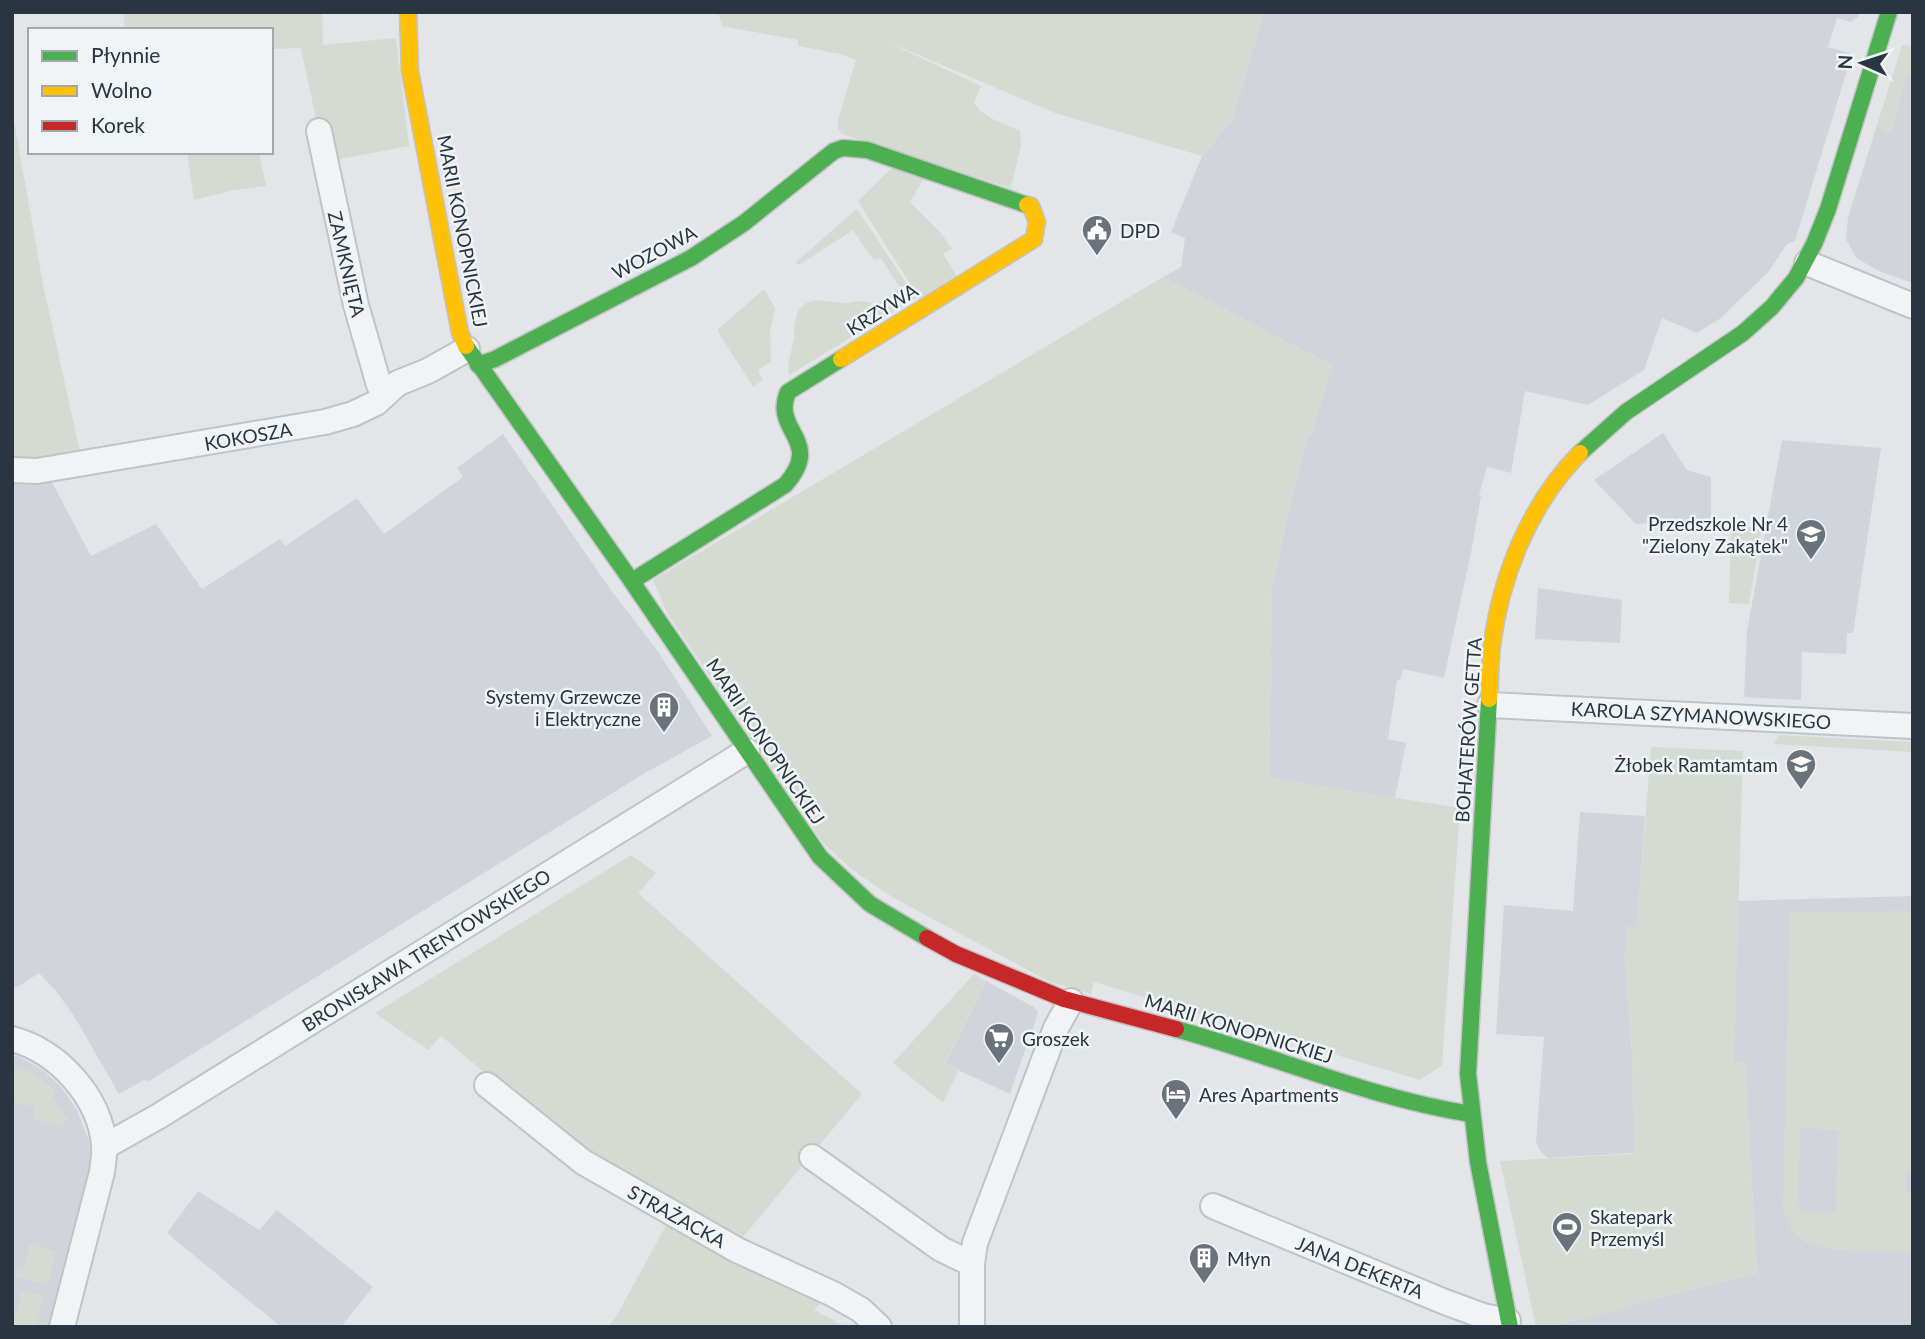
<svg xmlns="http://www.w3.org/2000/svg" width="1925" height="1339" font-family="Lato,sans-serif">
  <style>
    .built { fill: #d1d5db }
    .green { fill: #d5dbd3; fill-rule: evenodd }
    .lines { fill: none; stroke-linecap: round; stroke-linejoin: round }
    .street-casing { stroke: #c1c3c6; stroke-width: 28 }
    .fast-casing { stroke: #c1c3c6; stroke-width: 19 }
    .slow-casing { stroke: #c1c3c6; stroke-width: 19 }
    .jam-casing { stroke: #c1c3c6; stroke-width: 19 }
    .street { stroke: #f2f3f4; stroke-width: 24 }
    .fast { stroke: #4caf50; stroke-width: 16 }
    .slow { stroke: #ffc107; stroke-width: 16 }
    .jam { stroke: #c62828; stroke-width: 16 }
    .labels { text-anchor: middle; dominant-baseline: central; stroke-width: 5; stroke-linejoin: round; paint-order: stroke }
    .poi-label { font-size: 19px; fill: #293541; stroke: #f0f4f7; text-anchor: start }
    .street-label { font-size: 19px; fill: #293541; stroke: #f0f4f7 }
  </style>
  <rect width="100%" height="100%" fill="#e3e5e8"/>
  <g class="built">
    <path d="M1264,12H1860L1858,17L1850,22L1837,18L1828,47L1852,54L1795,241L1787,244L1769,271L1721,318L1697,333L1662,318L1644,370L1588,405L1525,391L1511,473L1487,467L1479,495L1481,496L1472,548L1444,678L1403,669L1400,680H1397L1388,739L1406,743L1395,798L1269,778L1272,584L1307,436L1333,366L1163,277L1181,267L1185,238L1171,232L1202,156L1232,120Z"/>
    <path d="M1907,74L1913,75V283L1879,271L1856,258L1846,239L1848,217L1877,125L1885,132L1891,131Z"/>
    <path d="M1663,433L1687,470L1711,477V520L1636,524L1594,480Z"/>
    <path d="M503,434L613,593L657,650L712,736L645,773L149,1081L144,1080L119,1094L74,1016L56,991L39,973L19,986L12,988V482L49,477L91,556L156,524L202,589L280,539L285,546L357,498L384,534L463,477L457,468Z"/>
    <path d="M1782,440L1881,448L1853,633H1847L1846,654L1802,652L1801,700L1744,697L1747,631Z"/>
    <path d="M1538,588L1622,600L1620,643L1535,639Z"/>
    <path d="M1580,812L1645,816L1637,928L1628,926L1625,961L1632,1052L1635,1153L1547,1158L1539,1149L1536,1141L1544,1037L1496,1034L1504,905L1573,911Z"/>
    <path d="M1913,896V1327H1548L1757,1273L1745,1063H1734L1737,901Z"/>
    <path d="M986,981L1034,1007L1038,1013L1010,1094L945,1064Z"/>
    <path d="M12,1056H18L43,1070L62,1088L77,1110L89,1141L91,1167L50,1327H12Z"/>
    <path d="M198,1191L259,1230L277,1210L373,1287L341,1327H281L167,1233Z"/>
  </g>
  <g class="green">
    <path d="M123,12H322L323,45L396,38L409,146L325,162L301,48L271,49V30H125Z"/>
    <path d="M718,12H1264L1232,120L1202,156L1055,113L883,40L981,86L974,102C981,117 1005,124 1020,131L1021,145L1011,188L842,134L838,129V120L856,60L840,54L798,46V40L722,26Z"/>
    <path d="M1902,45L1913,46V75L1907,74L1891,131L1885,132L1877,125Z"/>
    <path d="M12,121H14L43,284L81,457L12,467Z"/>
    <path d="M187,152H259L266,186L234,190L194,200Z"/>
    <path d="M893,167L924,178L910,202L941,233L952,249L943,254L958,278L921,301L858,201Z"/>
    <path d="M857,209L916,298L789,375C787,360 792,352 794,338C795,332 793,328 795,322C801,293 821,301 843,303C855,304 862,297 874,305L900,288L880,257L876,260L872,258L853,230L799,265L796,262Z"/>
    <path d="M1163,277L1333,366L1311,436L1307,437L1272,584L1269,778L1460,808L1442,1065L1420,1080L1094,982L1091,994L1048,981L892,897L851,869L823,843L667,613L653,580Z"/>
    <path d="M764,289L775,308L770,332L771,362L758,370L763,380L753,387L717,330Z"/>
    <path d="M1731,526L1762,528L1749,604L1729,603Z"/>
    <path d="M1778,735L1913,742V752L1774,744Z"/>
    <path d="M1651,747L1743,751L1734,1062L1745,1063L1757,1273L1548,1327H1536L1500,1161L1635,1154L1632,1052L1625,961L1628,926L1637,927Z"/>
    <path d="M631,855L656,873L638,893L862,1094L739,1242L630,1186L540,1119L441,1036L428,1050L375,1013Z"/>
    <path d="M1913,911V1171H1906V1191H1913V1252C1886,1251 1825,1254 1804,1241C1793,1234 1787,1222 1783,1209L1790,912ZM1800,1128L1839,1130L1835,1213L1801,1212L1798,1199Z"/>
    <path d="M974,974L986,981L945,1063L958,1071L943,1103L893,1063Z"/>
    <path d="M12,1064L35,1074L54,1090L53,1098L68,1120L60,1127L33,1119L35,1107L12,1101Z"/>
    <path d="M669,1220L825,1298L814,1310L846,1327H608L617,1315Z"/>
    <path d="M31,1244L55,1251L48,1284L15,1277L17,1270L23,1271L29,1246Z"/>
    <path d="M22,1291L43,1296L37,1327H12V1313H16Z"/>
  </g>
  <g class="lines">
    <g class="street-casing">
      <g id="street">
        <path d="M319,131L356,305L379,385L386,393"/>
        <path d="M1807,263L1913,306"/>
        <path d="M12,470L37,471L325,422L353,414L376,403L398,383L428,371L467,349"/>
        <path d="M1490,705L1913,726"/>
        <path d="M12,1039C58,1051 100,1097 104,1145C105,1154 103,1163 102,1172L62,1327"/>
        <path d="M487,1085L583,1162L737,1250L833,1294L861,1310L879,1327"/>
        <path d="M104,1147L159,1116L747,751"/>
        <path d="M812,1157L941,1249L972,1264"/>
        <path d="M1213,1206L1445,1302L1483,1316L1508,1321"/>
        <path d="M972,1327V1264L975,1243L1056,1028L1071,1001"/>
      </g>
    </g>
    <g class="fast-casing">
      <g id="fast">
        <path d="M466,346L626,573L820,857L870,904L927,938"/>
        <path d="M478,365L495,359L691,258L744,223L834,151L843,148L867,150L1027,205"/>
        <path d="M1580,453L1626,412L1743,333L1772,307L1796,278L1814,244L1828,209L1889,12"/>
        <path d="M632,581L785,485C825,440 771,432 788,392L841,359"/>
        <path d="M1489,699L1468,1074L1478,1162L1510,1327"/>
        <path d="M1176,1029C1274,1056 1370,1098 1471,1114"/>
      </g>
    </g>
    <g class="slow-casing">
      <g id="slow">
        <path d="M408,12L410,71L460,333L466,346"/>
        <path d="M841,359L1034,239L1037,222L1031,206L1027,205"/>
        <path d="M1489,699C1490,681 1490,663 1492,645C1501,575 1530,504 1580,453"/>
      </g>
    </g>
    <g class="jam-casing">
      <path id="jam" d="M927,938L956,954L1064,999L1176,1029"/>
    </g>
    <use href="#street" class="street"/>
    <use href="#fast" class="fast"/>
    <use href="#slow" class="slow"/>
    <use href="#jam" class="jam"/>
  </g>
  <defs>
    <g id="civic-pin" transform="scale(1.575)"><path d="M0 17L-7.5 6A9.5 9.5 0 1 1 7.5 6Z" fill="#6a737b" stroke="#f0f4f7"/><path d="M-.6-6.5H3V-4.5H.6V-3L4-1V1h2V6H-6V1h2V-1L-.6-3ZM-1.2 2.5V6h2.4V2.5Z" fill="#fff"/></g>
    <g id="school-pin" transform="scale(1.575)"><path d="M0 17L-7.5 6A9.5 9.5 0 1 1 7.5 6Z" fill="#6a737b" stroke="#f0f4f7"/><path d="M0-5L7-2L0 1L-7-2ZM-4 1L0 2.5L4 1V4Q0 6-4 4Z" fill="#fff"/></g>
    <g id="building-pin" transform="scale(1.575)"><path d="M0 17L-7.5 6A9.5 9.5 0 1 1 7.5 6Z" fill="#6a737b" stroke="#f0f4f7"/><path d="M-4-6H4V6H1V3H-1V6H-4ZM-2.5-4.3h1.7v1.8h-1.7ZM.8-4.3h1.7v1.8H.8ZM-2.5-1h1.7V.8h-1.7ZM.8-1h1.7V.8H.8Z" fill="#fff"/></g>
    <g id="supermarket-pin" transform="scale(1.575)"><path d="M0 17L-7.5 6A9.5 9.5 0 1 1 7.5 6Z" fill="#6a737b" stroke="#f0f4f7"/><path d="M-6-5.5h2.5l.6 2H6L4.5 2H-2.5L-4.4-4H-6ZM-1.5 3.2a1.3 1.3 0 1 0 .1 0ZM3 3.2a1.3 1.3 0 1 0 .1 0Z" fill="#fff"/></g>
    <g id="hotel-pin" transform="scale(1.575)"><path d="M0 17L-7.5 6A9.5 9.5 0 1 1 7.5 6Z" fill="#6a737b" stroke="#f0f4f7"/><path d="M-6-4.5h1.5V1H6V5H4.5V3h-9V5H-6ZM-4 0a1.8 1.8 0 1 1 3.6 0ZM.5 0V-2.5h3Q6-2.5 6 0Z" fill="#fff"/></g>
    <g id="stadium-pin" transform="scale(1.575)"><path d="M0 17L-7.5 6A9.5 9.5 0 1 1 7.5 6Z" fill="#6a737b" stroke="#f0f4f7"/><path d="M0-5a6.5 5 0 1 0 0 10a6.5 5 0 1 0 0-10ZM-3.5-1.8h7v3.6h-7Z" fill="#fff"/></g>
  </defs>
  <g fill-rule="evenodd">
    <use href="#civic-pin" x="1097" y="230"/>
    <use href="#school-pin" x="1811" y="534"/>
    <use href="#building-pin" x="664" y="707"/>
    <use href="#school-pin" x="1801" y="764"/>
    <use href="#supermarket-pin" x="999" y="1038"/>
    <use href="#hotel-pin" x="1176" y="1094"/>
    <use href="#stadium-pin" x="1567" y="1227"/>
    <use href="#building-pin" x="1204" y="1258"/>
  </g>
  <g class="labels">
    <g class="poi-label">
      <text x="1120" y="230">DPD</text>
      <text x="1788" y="523" text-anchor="end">Przedszkole Nr 4<tspan x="1788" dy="22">"Zielony Zakątek"</tspan></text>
      <text x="641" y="696" text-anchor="end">Systemy Grzewcze<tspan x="641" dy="22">i Elektryczne</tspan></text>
      <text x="1778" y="764" text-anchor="end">Żłobek Ramtamtam</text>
      <text x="1022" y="1038">Groszek</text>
      <text x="1199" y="1094">Ares Apartments</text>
      <text x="1590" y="1216">Skatepark<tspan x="1590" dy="22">Przemyśl</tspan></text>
      <text x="1227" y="1258">Młyn</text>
    </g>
    <g class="street-label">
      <text transform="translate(463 231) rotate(79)">MARII KONOPNICKIEJ</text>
      <text transform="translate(654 252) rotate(-28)">WOZOWA</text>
      <text transform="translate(347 264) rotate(77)">ZAMKNIĘTA</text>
      <text transform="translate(882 309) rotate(-32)">KRZYWA</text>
      <text transform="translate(248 436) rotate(-10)">KOKOSZA</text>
      <text transform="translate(1701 715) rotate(3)">KAROLA SZYMANOWSKIEGO</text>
      <text transform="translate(1468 730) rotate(-86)">BOHATERÓW GETTA</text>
      <text transform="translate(766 741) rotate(56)">MARII KONOPNICKIEJ</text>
      <text transform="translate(426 950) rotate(-32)">BRONISŁAWA TRENTOWSKIEGO</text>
      <text transform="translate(1239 1028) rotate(17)">MARII KONOPNICKIEJ</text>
      <text transform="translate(677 1216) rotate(29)">STRAŻACKA</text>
      <text transform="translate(1360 1267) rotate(22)">JANA DEKERTA</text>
    </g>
  </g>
  <rect width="1925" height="1339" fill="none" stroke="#293541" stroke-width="28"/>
  <rect x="28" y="28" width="245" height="126" fill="#f0f4f7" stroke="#a0a8ae" stroke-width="2"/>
  <rect x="42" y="51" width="35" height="10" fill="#4caf50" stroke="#a0a8ae" stroke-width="2"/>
  <text x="91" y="63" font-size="21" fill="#293541">Płynnie</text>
  <rect x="42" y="86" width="35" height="10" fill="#ffc107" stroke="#a0a8ae" stroke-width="2"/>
  <text x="91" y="98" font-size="21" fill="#293541">Wolno</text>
  <rect x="42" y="121" width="35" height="10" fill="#c62828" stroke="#a0a8ae" stroke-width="2"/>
  <text x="91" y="133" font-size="21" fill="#293541">Korek</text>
  <g transform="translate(1862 63) rotate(273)" stroke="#f0f4f7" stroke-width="5" paint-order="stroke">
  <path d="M0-5L12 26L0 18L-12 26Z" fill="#293541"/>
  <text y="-10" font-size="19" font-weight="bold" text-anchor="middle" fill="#293541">N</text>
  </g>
</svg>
